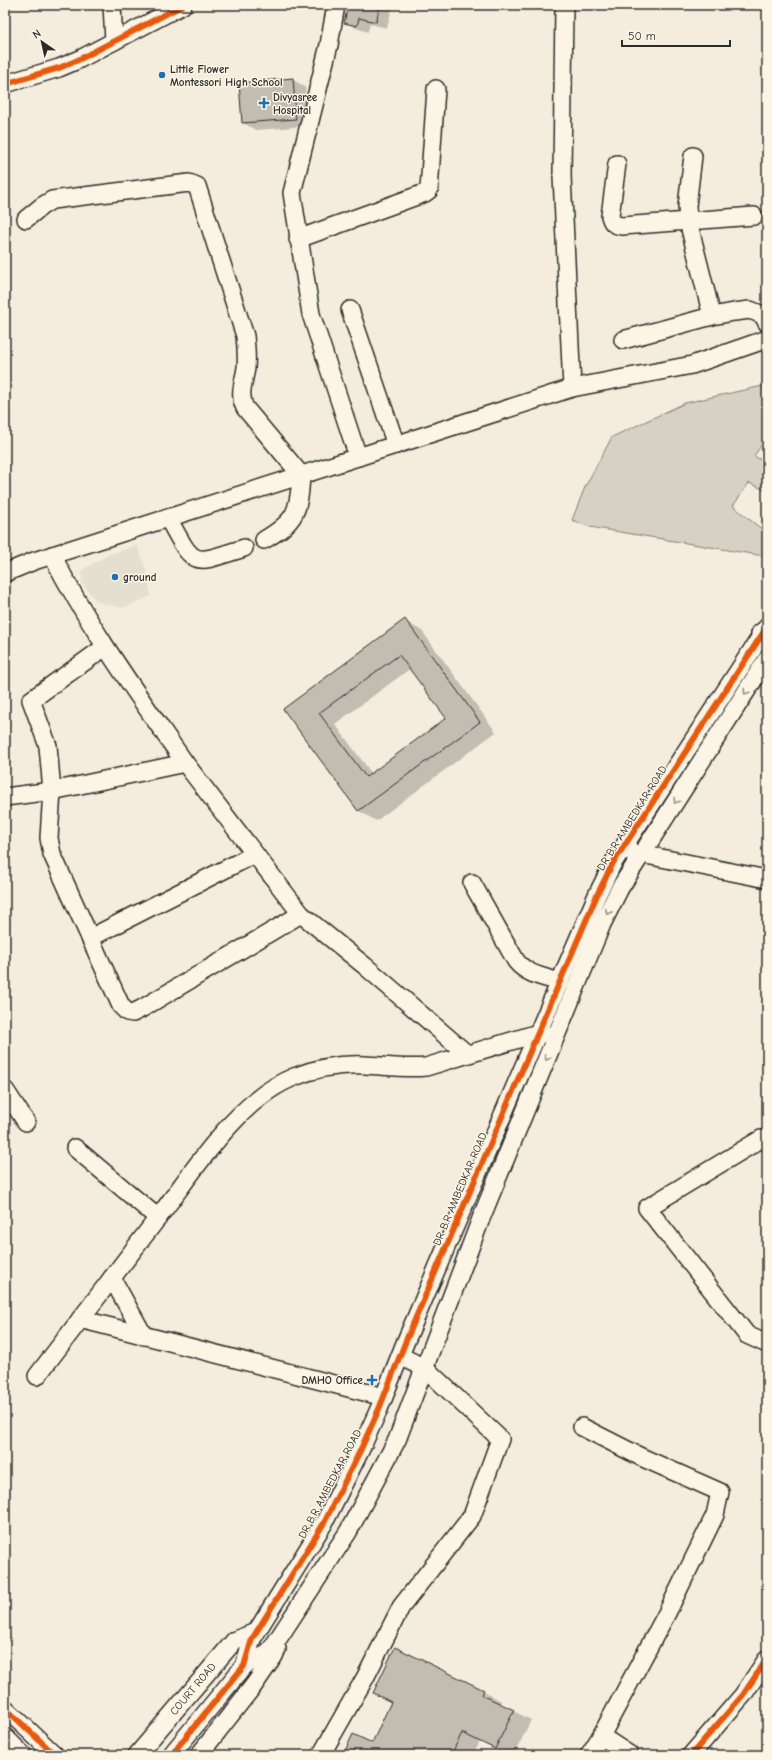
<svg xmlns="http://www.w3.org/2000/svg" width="772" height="1760" font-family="'Comic Neue',sans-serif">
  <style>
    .built { fill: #e5dfd0 }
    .green { fill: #d6d1c4; stroke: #807e78 }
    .shadow { fill: #0003; fill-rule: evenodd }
    .building { fill: #c2bdb1; stroke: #2b2b2b; fill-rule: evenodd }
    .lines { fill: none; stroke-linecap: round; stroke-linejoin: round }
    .minor-casing { stroke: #2b2b2b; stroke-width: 20 }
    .major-casing { stroke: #2b2b2b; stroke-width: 24 }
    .minor { stroke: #fcf5e5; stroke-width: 17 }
    .major { stroke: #fcf5e5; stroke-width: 21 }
    .cycleway-casing { stroke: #fcf5e5; stroke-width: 8 }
    .cycleway { stroke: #e8590c; stroke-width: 6 }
    .oneway { stroke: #949088 }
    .poi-dot { fill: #1f6fb2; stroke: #fcf5e5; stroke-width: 1.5 }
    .labels { text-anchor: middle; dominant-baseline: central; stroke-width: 3; stroke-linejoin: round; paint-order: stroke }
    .poi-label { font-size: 11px; font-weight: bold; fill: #2b2b2b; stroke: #fcf5e5; text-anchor: start }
    .street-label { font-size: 11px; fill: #2b2b2b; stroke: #fcf5e5 }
  </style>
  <rect width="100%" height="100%" fill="#f4edde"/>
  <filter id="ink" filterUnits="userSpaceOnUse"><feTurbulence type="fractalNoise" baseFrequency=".025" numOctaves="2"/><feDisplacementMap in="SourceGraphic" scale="8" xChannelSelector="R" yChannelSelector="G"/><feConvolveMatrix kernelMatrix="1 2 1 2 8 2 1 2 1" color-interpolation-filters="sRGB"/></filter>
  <g filter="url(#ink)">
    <path class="built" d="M137,545L146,569L151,596L124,608L97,602L82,583V570L108,555Z"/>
    <path class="green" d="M767,385V437L754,456L767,463V491L749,483L733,506L759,527L767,531V553L764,556L590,527L572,520L585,487L612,437L685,403Z"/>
    <g class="shadow">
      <path d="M349,5H393L387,28L370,24L368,32L356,28L345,22Z"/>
      <path d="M292,79L305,87L308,126L256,130L243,123Z"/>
      <path d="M405,621L422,631L496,732L376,821L359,811L284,709ZM411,668L447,718L372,774L335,724Z"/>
      <path d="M396,1648L484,1691L501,1701L500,1704L531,1720L514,1755H507L480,1742L473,1755H344L372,1744L392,1703L374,1693Z"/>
    </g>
    <g class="building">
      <path d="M348,5H380L376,22L359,18L357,26L344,23Z"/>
      <path d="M293,78L296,119L242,123L239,83Z"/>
      <path d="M405,619L480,722L358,811L283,709ZM399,655L446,718L366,777L319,713Z"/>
      <path d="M395,1647L484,1690L482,1695L514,1710L495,1749L462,1733L451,1755H343L353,1734L372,1743L391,1702L373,1693Z"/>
    </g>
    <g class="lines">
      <g class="minor-casing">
        <g id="minor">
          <path d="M112,5L114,41"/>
          <path d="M336,5L329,45L292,193L311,314L358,457L572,388"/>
          <path d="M564,5L562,176L572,388L692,365L767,339"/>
          <path d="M5,84L59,68L78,60L183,5"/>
          <path d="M693,156L687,206L688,221L712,316"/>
          <path d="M617,164L610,216C612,223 614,225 622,226L754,216"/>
          <path d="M26,219L42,206L52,200L189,183L197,186L245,336C246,346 247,357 246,368C244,382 238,394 245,408L301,475C299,512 296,521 264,540"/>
          <path d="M298,239L425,193L429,190L436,89"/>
          <path d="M350,310L396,445"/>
          <path d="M623,340L712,316L734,312L750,310L763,315L767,323"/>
          <path d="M168,518C195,568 191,565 244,548"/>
          <path d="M52,555C90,629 138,695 185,763"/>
          <path d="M5,573L34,561L358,457"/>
          <path d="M105,647L31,700L48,746L52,791L49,838L52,854L121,1006L127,1012L133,1013L141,1009L301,914"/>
          <path d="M5,797L52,791L185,763L301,914L365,966L467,1054"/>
          <path d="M631,852L767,879"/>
          <path d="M472,883L516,961C527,975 544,977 560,982"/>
          <path d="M90,938L255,854"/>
          <path d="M5,1090L26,1122"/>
          <path d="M761,1139L647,1208L747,1335L767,1344"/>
          <path d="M75,1148L158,1218"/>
          <path d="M112,1278L144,1336"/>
          <path d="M80,1319L384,1397"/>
          <path d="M37,1376C77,1324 117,1271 157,1219C193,1172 238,1099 294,1077C316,1068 342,1064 365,1065C386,1066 406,1069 426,1067L538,1033L546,1034"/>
          <path d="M582,1427L641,1457L720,1492L715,1515L667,1613L601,1736L589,1755"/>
          <path d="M244,1666L265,1655L272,1648L348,1532L397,1440L482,1216L602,924L620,888L767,659"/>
          <path d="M5,1708L55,1755"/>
          <path d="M601,1736L630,1755"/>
          <path d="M5,1737L23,1755"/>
          <path d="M137,1755L235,1640L256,1632"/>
          <path d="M171,1755L244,1666L252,1639L324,1523L360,1451L379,1409L405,1343L597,895L613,863L767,627"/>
          <path d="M199,1755L254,1685L274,1656L277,1649"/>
          <path d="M321,1755L365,1678L401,1607L472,1516L500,1439L425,1368L400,1356"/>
          <path d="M691,1755L743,1695L767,1659"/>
        </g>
      </g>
      <g class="major-casing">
        <path id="major" d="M762,634L767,636"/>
      </g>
      <use href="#minor" class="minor"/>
      <use href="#major" class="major"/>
      <g class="cycleway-casing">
        <g id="cycleway">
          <path d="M5,84L59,68L78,60L183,5"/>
          <path d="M5,1708L55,1755"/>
          <path d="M171,1755L244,1666L252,1639L324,1523L360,1451L379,1409L405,1343L597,895L613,863L767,627"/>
          <path d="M691,1755L743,1695L767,1659"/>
        </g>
      </g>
      <use href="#cycleway" class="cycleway"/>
    </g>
    <defs><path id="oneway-chevron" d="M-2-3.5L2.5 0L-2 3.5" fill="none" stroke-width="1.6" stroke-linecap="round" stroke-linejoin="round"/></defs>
    <g class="oneway">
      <use href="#oneway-chevron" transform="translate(746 692) rotate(123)"/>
      <use href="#oneway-chevron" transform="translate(676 801) rotate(123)"/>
      <use href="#oneway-chevron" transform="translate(608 912) rotate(116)"/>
      <use href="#oneway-chevron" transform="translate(547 1058) rotate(112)"/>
    </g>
  </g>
  <g class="poi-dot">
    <circle cx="162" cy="75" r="4"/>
    <path d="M262 97h4v4h4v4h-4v4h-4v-4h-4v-4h4z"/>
    <circle cx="115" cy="577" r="4"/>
    <path d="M370 1374h4v4h4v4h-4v4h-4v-4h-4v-4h4z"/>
  </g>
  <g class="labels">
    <g class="poi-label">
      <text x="170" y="69">Little Flower<tspan x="170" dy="13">Montessori High School</tspan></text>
      <text x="273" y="97">Divyasree<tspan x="273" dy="13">Hospital</tspan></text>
      <text x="123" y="577">ground</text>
      <text x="363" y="1380" text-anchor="end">DMHO Office</text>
    </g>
    <g class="street-label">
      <text transform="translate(632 818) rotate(-58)">DR B.R AMBEDKAR ROAD</text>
      <text transform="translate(460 1189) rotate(-67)">DR B.R AMBEDKAR ROAD</text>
      <text transform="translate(330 1484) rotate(-62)">DR B.R AMBEDKAR ROAD</text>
      <text transform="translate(193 1689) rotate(-50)">COURT ROAD</text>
    </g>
  </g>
  <rect width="772" height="1760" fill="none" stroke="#fcf5e5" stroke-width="20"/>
  <rect x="10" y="10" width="752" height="1740" fill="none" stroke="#2b2b2b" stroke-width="1.5" filter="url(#ink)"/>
  <g transform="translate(42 42) rotate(326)" stroke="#fcf5e5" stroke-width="3" paint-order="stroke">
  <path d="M0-3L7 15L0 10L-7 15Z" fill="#2b2b2b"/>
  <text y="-6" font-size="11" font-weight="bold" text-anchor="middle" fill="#2b2b2b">N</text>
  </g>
  <path d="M622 40v6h108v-6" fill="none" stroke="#2b2b2b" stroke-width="2"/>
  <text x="628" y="40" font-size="12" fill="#2b2b2b" stroke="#fcf5e5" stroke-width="3" paint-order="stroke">50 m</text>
</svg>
